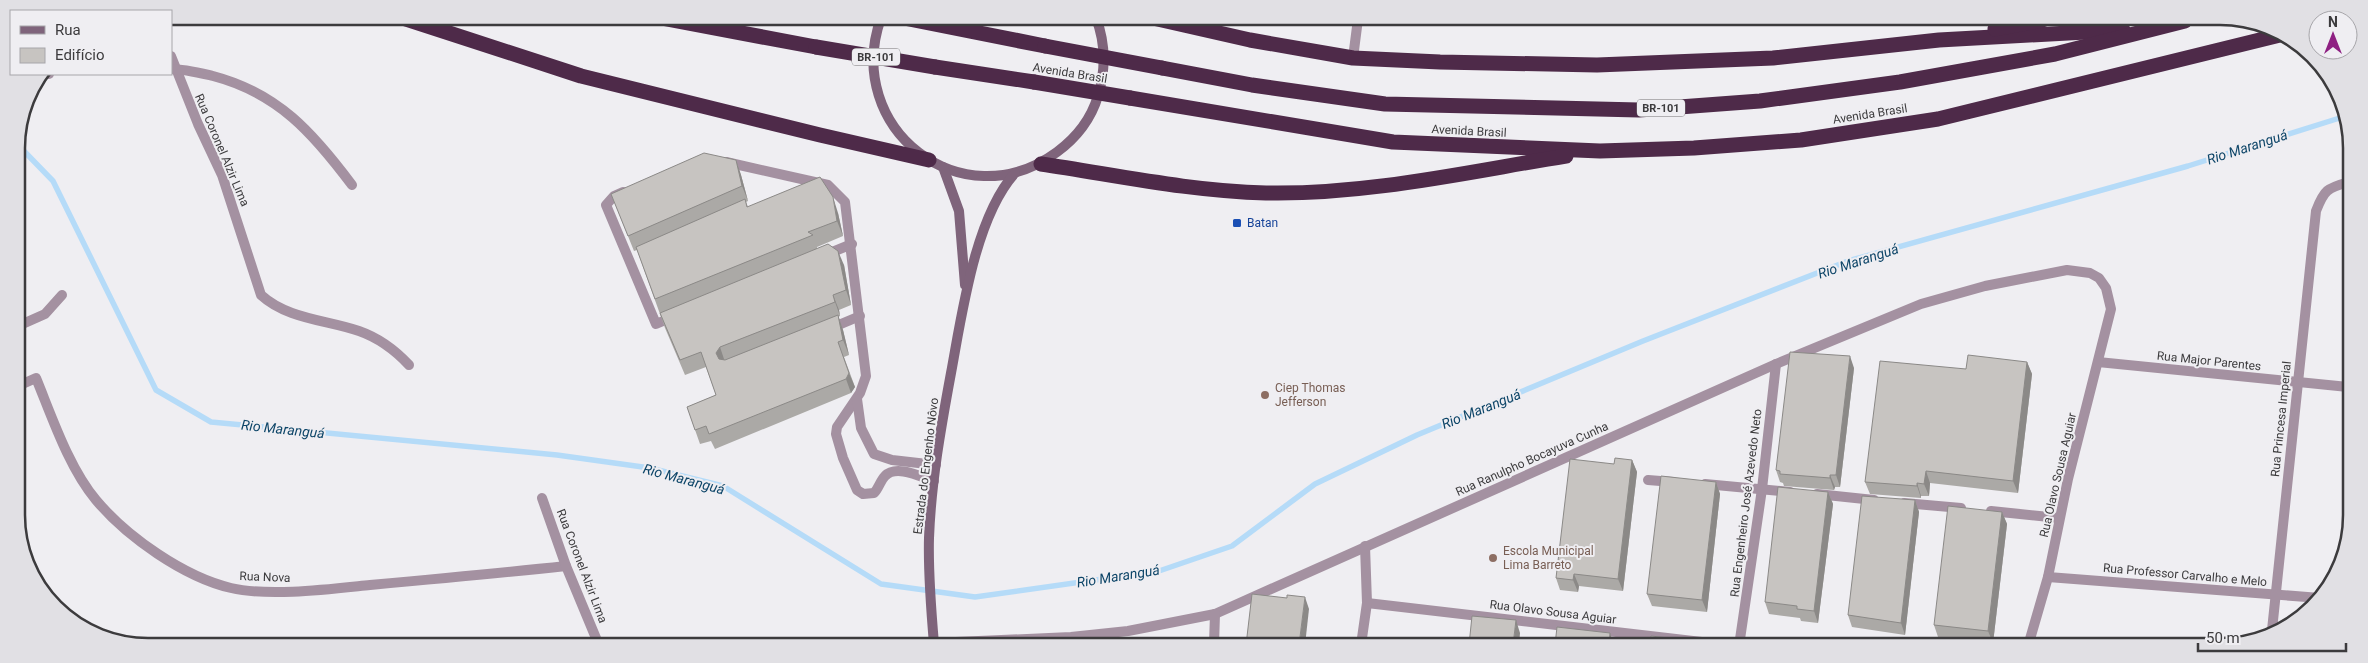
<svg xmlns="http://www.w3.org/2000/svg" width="2368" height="663" font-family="Roboto,sans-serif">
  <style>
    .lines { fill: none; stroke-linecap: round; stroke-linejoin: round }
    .stream { stroke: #b5dbf8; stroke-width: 5.5 }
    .street { stroke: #a491a1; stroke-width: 10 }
    .secondary { stroke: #7f647b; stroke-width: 10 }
    .highway { stroke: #4e2a49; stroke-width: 15 }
    .highway-bridge { stroke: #4e2a49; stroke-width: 15 }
    .wall { fill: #aba9a6 }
    .shaded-wall { fill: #8b8987 }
    .building { fill: #c7c4c1; stroke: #8b8987 }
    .transit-dot { fill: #1a4fb4; stroke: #efeef2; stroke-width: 2 }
    .education-dot { fill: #8d6e63; stroke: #efeef2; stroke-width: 2 }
    .labels { text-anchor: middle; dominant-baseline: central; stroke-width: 4; stroke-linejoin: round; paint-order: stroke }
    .shield { fill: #efeef2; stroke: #727173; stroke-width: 1 }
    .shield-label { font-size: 11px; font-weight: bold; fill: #3c3b3d }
    .street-label { font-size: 12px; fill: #3c3b3d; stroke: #efeef2 }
    .transit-label { font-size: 12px; fill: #164399; stroke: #efeef2; text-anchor: start }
    .education-label { font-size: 12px; fill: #785e54; stroke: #efeef2; text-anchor: start }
    .water-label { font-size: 14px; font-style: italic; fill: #0d4568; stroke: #efeef2 }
    .rim { fill: none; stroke: #3c3b3d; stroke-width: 2.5 }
  </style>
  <rect width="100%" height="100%" fill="#efeef2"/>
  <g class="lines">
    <path class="stream" d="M17,146L21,148L53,181L156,390L211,422L557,455L650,468L723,486L881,584L975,597L1159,571L1232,546L1315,484L1417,435L1643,341L1848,261L2188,166L2346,116"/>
    <g class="street">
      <path d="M171,56L198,124L222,175L261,295C287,319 327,320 359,331C379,338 395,350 409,365"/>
      <path d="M1353,58L1358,19"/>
      <path d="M171,69C184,69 200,73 213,76C278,93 313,133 352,185"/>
      <path d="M42,74H49"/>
      <path d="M726,162L828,185L845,202L866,376L860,393L837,427L836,434L843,458L857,490L863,494L874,493C879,488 880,481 885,476C896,464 921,477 934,481"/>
      <path d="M623,192L614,196L606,205L656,324L675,316"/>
      <path d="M825,255L852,244"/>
      <path d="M18,326L45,314L62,295"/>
      <path d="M829,329L860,316"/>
      <path d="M2098,362L2348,387"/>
      <path d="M18,386L36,378C52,417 69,468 96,500C127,537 184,577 231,588C269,597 331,589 370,585C436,579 501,573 566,566"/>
      <path d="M857,399L861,428L874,454L892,460L936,465"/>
      <path d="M1648,480L1673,482"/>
      <path d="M1705,484L1790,492"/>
      <path d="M1817,494L1874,500"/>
      <path d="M542,498L566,566L598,643"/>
      <path d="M1904,503L1961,508"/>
      <path d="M1991,511L2059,518"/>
      <path d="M2048,577L2320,598"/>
      <path d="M1367,603L1736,646"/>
      <path d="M2272,630L2316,211C2324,190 2327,188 2349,182"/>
      <path d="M933,643L1071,637L1128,631L1215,614L1776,364L1921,304L1985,286L2067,270L2090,273L2099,278L2106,288L2111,309L2068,479L2048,577L2028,646"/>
      <path d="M1214,644L1215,614"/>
      <path d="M1361,645L1367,603L1365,546"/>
      <path d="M1739,646L1762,489L1776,364"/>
    </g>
    <g class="secondary">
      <path d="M881,18C842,128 962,222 1057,152C1076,138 1091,119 1098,96C1106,69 1106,44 1096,18"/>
      <path d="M943,167L959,211L965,285"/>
      <path d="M934,644C931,609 928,573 929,538C931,483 941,427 951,373C962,314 975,217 1015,173"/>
    </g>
    <g class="highway">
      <path d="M400,17L581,76L820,135L929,160"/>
      <path d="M656,17L816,47"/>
      <path d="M904,18L1045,46"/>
      <path d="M1153,18L1250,40L1353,58L1440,62L1597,65L1773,58L1939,40L2123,30"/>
      <path d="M1995,29L2043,20"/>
      <path d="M935,67L1034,82"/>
      <path d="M1162,68L1252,85L1385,104L1639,110L1760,101L1900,82L2055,54L2185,21"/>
      <path d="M1130,98L1393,142L1600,151L1694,148L1801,140L1938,119L2280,35"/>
      <path d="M1041,164C1116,175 1189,191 1266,193C1366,195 1467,172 1566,156"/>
    </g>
    <g class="highway-bridge">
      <path d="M1045,46L1162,68"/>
      <path d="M816,47L935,67"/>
      <path d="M1034,82L1130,98"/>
    </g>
  </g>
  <g class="wall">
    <path d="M1390,19H1681L1556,26L1390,21Z"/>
    <path d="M736,160L741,175L748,201L746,202L748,207L838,213L843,236L817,247V249L844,265L851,305L839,310L840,316L838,317L843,330L849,355L844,357L855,387L851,393L715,449L711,441L700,444L687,407L716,395L706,367L685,375L665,328L637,250L634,251L611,194Z"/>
    <path d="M2027,362L2032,374L2018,493L1930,483L1929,496H1921V498L1870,494L1865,482L1966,369Z"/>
    <path d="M1854,368L1840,487H1835L1834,490L1784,486L1783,483L1780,482L1776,470Z"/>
    <path d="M1632,460L1637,472L1623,591L1579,586L1578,592L1560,590L1556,578L1614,464Z"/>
    <path d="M1716,482L1720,494L1707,612L1652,606L1647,594Z"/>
    <path d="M1828,492L1833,504L1818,623L1801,621L1800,618L1769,614L1765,602Z"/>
    <path d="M1915,500L1919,512L1905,635L1852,627L1848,615Z"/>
    <path d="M2002,512L2007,524L1993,643L1938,637L1934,625Z"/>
  </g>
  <g class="shaded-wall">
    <path d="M736,160L741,175L748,201L742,186Z"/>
    <path d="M833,197L838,213L843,236L837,221Z"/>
    <path d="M838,251L844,265L851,305L846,290Z"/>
    <path d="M833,295L839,310L840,316L835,302Z"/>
    <path d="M838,315L843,330L849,355L843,340Z"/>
    <path d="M720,347L725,362L721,367L716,353Z"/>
    <path d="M1850,356L1854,368L1840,487L1836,475Z"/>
    <path d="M2027,362L2032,374L2018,493L2013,481Z"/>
    <path d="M849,373L855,387L851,393L846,379Z"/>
    <path d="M1632,460L1637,472L1623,591L1618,579Z"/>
    <path d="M1926,471L1930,483L1929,496L1924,484Z"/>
    <path d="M1830,475L1835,487L1834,490L1830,478Z"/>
    <path d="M1716,482L1720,494L1707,612L1702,600Z"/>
    <path d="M1917,483L1921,496V498L1917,486Z"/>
    <path d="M1828,492L1833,504L1818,623L1814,611Z"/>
    <path d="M1915,500L1919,512L1905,635L1901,623Z"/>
    <path d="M2002,512L2007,524L1993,643L1988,631Z"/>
    <path d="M1574,574L1579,586L1578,592L1573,580Z"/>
    <path d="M1305,597L1309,609L1305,645H1299Z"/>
    <path d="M1516,620L1520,633L1519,645H1513Z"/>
    <path d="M1610,633L1614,645H1609Z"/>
  </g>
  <g class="building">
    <path d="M704,153L736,160L742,186L628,236L611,194Z"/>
    <path d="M820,177L833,197L837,221L808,232L813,235L655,299L636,247L745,199L747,207Z"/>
    <path d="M828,244L838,251L846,290L833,295L835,302L720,347L716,353L719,359L725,360L838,315L843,340L838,342L849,373L846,379L709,434L706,426L695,430L687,407L716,395L701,352L680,360L660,313Z"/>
    <path d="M1790,352L1850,356L1836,475H1830V478L1780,474V471L1776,470Z"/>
    <path d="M1968,355L2027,362L2013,481L1926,471L1924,484L1917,483V486L1865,482L1880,361L1966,369Z"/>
    <path d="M1615,458L1632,460L1618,579L1574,574L1573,580L1556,578L1570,459L1614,464Z"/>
    <path d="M1661,476L1716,482L1702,600L1647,594Z"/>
    <path d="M1778,487L1828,492L1814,611L1797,609V606L1765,602Z"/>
    <path d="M1862,496L1915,500L1901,623L1848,615Z"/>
    <path d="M1948,506L2002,512L1988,631L1934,625Z"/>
    <path d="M1252,594L1287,598V595L1305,597L1299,645H1246Z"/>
    <path d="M1472,616L1516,620L1513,645H1469Z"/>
    <path d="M1557,627L1610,633L1609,645H1555Z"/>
    <path d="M1651,636L1669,638L1668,640L1700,644V645H1650Z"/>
    <path d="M982,642L1000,644H982Z"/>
  </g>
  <rect class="transit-dot" x="1232" y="218" width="10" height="10" rx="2.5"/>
  <g class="education-dot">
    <circle cx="1265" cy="395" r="5"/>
    <circle cx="1493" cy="558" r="5"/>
  </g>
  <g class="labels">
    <g class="shield">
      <rect x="852" y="48.5" width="48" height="17" rx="4"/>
      <rect x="1637" y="99.5" width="48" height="17" rx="4"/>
    </g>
    <g class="shield-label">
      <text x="876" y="57">BR-101</text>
      <text x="1661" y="108">BR-101</text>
    </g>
    <g class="street-label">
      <text transform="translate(1070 73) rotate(9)">Avenida Brasil</text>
      <text transform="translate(1870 114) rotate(-9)">Avenida Brasil</text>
      <text transform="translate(1469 131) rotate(3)">Avenida Brasil</text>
      <text transform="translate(222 150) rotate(67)">Rua Coronel Alzir Lima</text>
      <text transform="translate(2209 361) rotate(6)">Rua Major Parentes</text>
      <text transform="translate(2281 419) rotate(-84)">Rua Princesa Imperial</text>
      <text transform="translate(1532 459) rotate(-24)">Rua Ranulpho Bocayuva Cunha</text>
      <text transform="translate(926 466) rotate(-83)">Estrada do Engenho Nôvo</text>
      <text transform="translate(2058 475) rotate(-77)">Rua Olavo Sousa Aguiar</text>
      <text transform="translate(1746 503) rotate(-83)">Rua Engenheiro José Azevedo Neto</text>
      <text transform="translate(582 566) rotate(69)">Rua Coronel Alzir Lima</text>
      <text transform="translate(2185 575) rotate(5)">Rua Professor Carvalho e Melo</text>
      <text transform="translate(265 577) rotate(2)">Rua Nova</text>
      <text transform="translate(1553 612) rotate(7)">Rua Olavo Sousa Aguiar</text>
    </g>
    <g class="transit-label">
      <text x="1247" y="223">Batan</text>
    </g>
    <g class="education-label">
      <text x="1275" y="388">Ciep Thomas<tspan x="1275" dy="14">Jefferson</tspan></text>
      <text x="1503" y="551">Escola Municipal<tspan x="1503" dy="14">Lima Barreto</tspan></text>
    </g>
    <g class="water-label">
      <text transform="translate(2247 147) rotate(-18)">Rio Maranguá</text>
      <text transform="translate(1858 261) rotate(-18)">Rio Maranguá</text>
      <text transform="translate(1481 409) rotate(-22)">Rio Maranguá</text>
      <text transform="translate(283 429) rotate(6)">Rio Maranguá</text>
      <text transform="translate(684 479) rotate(15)">Rio Maranguá</text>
      <text transform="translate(1118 576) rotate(-9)">Rio Maranguá</text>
    </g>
  </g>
  <path d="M0 0H2368V663H0ZM148 25H2220A123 123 0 0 1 2343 148V515A123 123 0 0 1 2220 638H148A123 123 0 0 1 25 515V148A123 123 0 0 1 148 25Z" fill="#e1e0e4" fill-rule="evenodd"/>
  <path class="rim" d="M148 25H2220A123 123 0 0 1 2343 148V515A123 123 0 0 1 2220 638H148A123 123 0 0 1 25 515V148A123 123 0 0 1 148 25Z"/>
  <rect x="10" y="10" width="162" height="65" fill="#efeef2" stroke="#a7a6aa"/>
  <rect x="20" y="26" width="25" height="8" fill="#7f647b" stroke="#a7a6aa"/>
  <text x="55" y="35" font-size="15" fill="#3c3b3d">Rua</text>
  <rect x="20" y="48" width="25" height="15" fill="#c7c4c1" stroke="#a7a6aa"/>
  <text x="55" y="60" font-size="15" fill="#3c3b3d">Edifício</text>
  <g transform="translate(2333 35)"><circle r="24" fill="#efeef2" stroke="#a7a6aa"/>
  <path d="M0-4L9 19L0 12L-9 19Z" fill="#8e2082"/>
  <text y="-8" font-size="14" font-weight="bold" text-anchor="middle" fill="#3c3b3d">N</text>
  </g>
  <path d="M2198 643v8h148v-8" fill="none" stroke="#3c3b3d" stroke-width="2.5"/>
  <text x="2206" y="643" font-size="15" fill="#3c3b3d" stroke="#efeef2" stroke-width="4" paint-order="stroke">50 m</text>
</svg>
